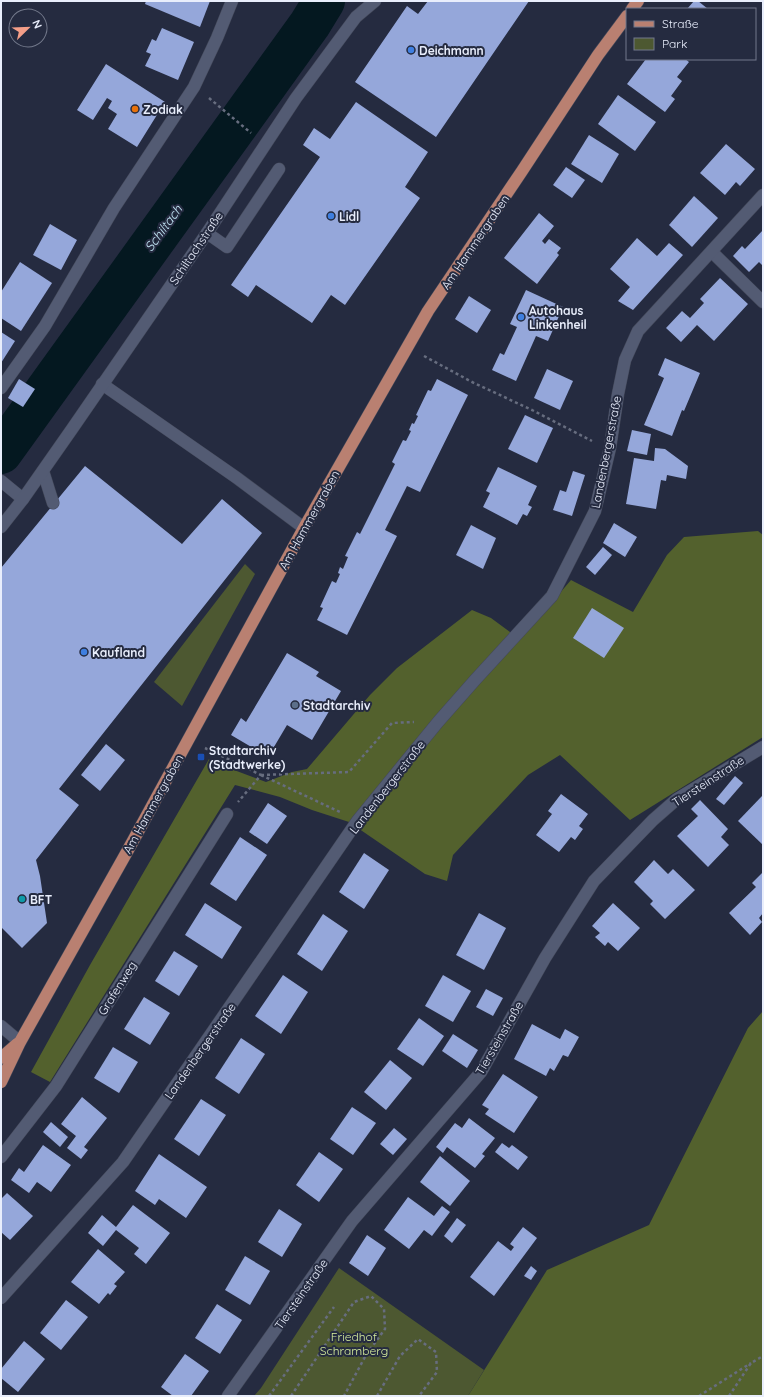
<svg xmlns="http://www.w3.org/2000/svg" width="764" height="1397" font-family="Quicksand,sans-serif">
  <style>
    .green { fill: #4d5831 }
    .forest { fill: #53612d }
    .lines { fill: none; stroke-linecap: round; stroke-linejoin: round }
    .river { stroke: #041820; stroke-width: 42 }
    .building { fill: #95a7da }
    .lane-casing { stroke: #434859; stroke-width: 13 }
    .street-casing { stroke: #434859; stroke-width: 13 }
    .primary-casing { stroke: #434859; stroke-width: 13 }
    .path { stroke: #676d7f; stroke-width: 2.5; stroke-dasharray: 3 3; stroke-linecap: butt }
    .lane { stroke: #535b73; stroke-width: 12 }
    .street { stroke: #535b73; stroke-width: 12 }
    .primary { stroke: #b98071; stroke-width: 12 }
    .shop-dot { fill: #3f7fe0; stroke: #252b40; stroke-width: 1.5 }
    .food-dot { fill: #e8710a; stroke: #252b40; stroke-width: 1.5 }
    .service-dot { fill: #5c6f8a; stroke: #252b40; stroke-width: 1.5 }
    .transit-dot { fill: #1a4fb4; stroke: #252b40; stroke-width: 1.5 }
    .culture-dot { fill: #0f9aa8; stroke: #252b40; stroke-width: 1.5 }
    .labels { text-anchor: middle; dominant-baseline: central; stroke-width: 4; stroke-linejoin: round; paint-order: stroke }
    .poi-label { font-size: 12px; font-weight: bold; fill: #e9eefc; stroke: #252b40; text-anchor: start }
    .street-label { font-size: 12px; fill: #e9eefc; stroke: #252b40 }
    .park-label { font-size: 12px; fill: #d7ee9d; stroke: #252b40 }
    .water-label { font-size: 13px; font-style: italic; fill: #c2e6f5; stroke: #252b40 }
  </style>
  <rect width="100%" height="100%" fill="#252b40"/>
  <g class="green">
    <path d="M245,564L255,574L182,706L154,682Z"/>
    <path d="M339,1268L484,1370L468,1396H254L261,1388Z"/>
  </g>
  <g class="forest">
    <path d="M758,531L763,535V737L630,820L560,755L528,775L453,855L447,881L425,874L349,822L312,810L280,797L235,785L50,1082L31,1072L90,965L209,759L210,761L266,782L292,772L307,769L370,695L397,668L472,610L491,618L518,638L547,608L571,580L633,612L667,555L684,537Z"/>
    <path d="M763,1011V1396H468L547,1270L649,1225L748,1028Z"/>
  </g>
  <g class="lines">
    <path class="river" d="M1,453L310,24L324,1"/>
  </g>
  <g class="building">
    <path d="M146,1H210L200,27L145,4Z"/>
    <path d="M428,1H529L436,137L355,82L407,6L418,14Z"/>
    <path d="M694,1H698L708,9H687Z"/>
    <path d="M162,28L194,42L178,80L145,66L151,54L146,52L152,39L156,41Z"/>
    <path d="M646,59H685L689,62L677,77L682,81L671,96L675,99L665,112L627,84Z"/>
    <path d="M106,64L165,102L137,147L108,129L117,114L108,108L112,101L107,98L93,120L77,110Z"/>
    <path d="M618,95L656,122L635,151L598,124Z"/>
    <path d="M356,102L428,152L405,187L420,198L345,305L331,295L312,323L256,285L248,297L231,285L320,157L303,145L314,128L330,139Z"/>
    <path d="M589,135L619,154L602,183L571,164Z"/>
    <path d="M726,144L755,169L740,186L736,182L725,195L700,173Z"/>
    <path d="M566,167L585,180L572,198L553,185Z"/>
    <path d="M694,196L718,218L692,247L669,225Z"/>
    <path d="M539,213L554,226L542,241L545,244L549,239L561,248L557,253L559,255L537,284L504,258Z"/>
    <path d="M50,224L77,240L61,270L33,255Z"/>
    <path d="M763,230V266L759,262L749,272L733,256L742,246L745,249Z"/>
    <path d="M637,238L657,256L669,243L683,255L633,310L618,301L630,287L610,269Z"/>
    <path d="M20,262L52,283L21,331L1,318V292Z"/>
    <path d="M720,278L748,304L714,341L697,325L681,342L666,328L682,311L690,318L704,303L700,299Z"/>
    <path d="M526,290L563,307L548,341L536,336L516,381L492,370L500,353L504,355L517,327L510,324Z"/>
    <path d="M469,296L491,310L477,333L455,319Z"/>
    <path d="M1,332L15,341L1,363Z"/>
    <path d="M665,358L700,373L684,411L682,410L672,436L644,425L664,378L658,375Z"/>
    <path d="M547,369L573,381L560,410L534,398Z"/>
    <path d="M19,379L35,389L23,407L8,398Z"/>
    <path d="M437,379L468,395L420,492L407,486L385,530L397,536L347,635L317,620L323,608L320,607L332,581L336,583L340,574L338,573L340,567L343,569L348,557L345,556L357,532L360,534L395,464L392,462L403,440L406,441L411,431L409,430L412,423L414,424L418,416L416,415L428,390L431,391Z"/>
    <path d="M525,415L553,428L537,463L508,449Z"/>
    <path d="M632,430L651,434L647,455L627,451Z"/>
    <path d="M655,448L665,449L688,466L686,479L667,475L666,481L661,480L656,509L626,504L634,458L654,461Z"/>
    <path d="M85,466L182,544L222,499L262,533L59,789L79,805L36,860L40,876L47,923L22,948L1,927V568Z"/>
    <path d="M498,467L537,486L528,505L532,507L527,516L523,514L517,525L483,507L490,493L486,491Z"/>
    <path d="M573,471L585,475L572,516L553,510L560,490L566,492Z"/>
    <path d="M614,523L637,537L625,557L603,543Z"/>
    <path d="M471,525L496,538L483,569L456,555Z"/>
    <path d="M603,547L612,555L595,575L586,567Z"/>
    <path d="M592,608L624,628L604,658L573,638Z"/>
    <path d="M287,653L319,672L316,676L341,691L312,740L287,725L268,757L231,735L241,718L246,722Z"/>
    <path d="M106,744L125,760L100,791L81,775Z"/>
    <path d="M735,776L743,783L724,805L716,799Z"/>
    <path d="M561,794L588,814L579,826L583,829L575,840L571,837L559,852L536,835L552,814L548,811Z"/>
    <path d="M763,795V845L738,821Z"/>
    <path d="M700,800L728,829L721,837L729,845L708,867L677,836L698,816L691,809Z"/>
    <path d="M268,803L287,816L267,844L249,832Z"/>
    <path d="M240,837L267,855L236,901L210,884Z"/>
    <path d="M364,853L389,870L364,909L339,892Z"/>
    <path d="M654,860L668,874L673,869L695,890L665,919L650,904L653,901L634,882Z"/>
    <path d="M763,872V913L759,918L762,922L750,935L729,913L756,887L752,883Z"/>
    <path d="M205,903L242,927L222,959L185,935Z"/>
    <path d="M613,903L640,928L618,951L608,942L605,946L595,937L600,933L592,926Z"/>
    <path d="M479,913L506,928L484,970L456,955Z"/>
    <path d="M323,914L348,931L322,971L297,954Z"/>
    <path d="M174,951L198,966L179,996L155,981Z"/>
    <path d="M283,975L308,992L281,1034L255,1016Z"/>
    <path d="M443,975L471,991L453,1022L425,1006Z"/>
    <path d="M486,989L503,998L493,1016L476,1007Z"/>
    <path d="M144,997L170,1013L150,1045L124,1029Z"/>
    <path d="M419,1018L444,1036L423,1066L397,1049Z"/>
    <path d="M532,1024L560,1039L565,1029L579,1037L568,1057L563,1055L554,1071L550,1068L546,1076L514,1059Z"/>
    <path d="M453,1034L478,1050L467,1068L442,1051Z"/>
    <path d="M241,1038L265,1054L239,1094L215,1078Z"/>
    <path d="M113,1047L138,1062L119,1093L94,1078Z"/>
    <path d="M390,1060L412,1078L386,1110L364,1092Z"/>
    <path d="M503,1074L538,1097L514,1133L485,1114L489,1109L482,1105Z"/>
    <path d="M82,1097L107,1118L84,1147L88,1150L81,1159L67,1148L76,1136L61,1124Z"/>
    <path d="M201,1099L226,1115L199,1156L174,1139Z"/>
    <path d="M352,1107L376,1123L353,1155L330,1139Z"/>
    <path d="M469,1118L495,1138L482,1154L485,1156L475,1168L447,1147L443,1153L436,1147L455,1123L462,1128Z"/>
    <path d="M51,1122L68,1137L60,1147L43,1132Z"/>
    <path d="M394,1128L407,1139L393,1155L380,1144Z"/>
    <path d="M502,1143L509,1148L512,1145L528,1157L518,1170L495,1152Z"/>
    <path d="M43,1145L71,1165L51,1192L37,1182L29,1193L11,1180L19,1168L24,1172Z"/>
    <path d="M319,1152L343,1169L319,1202L296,1185Z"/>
    <path d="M159,1154L207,1187L186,1218L159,1199L155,1205L135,1191Z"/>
    <path d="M440,1156L470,1181L450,1206L420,1182Z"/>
    <path d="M7,1193L33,1216L10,1240L1,1232V1199Z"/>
    <path d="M408,1197L434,1216L442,1206L450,1212L432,1236L424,1230L409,1249L384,1230Z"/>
    <path d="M133,1205L170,1233L146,1264L134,1254L139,1248L116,1230L103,1246L88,1233L102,1215L116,1227Z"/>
    <path d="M279,1209L302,1224L282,1257L258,1242Z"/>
    <path d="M457,1218L466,1225L452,1243L444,1236Z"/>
    <path d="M523,1227L537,1238L494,1296L470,1277L498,1241L511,1251L514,1247L510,1244Z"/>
    <path d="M367,1235L386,1248L368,1276L349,1263Z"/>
    <path d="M98,1249L125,1272L114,1284L117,1286L110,1295L108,1293L99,1304L71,1282Z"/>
    <path d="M245,1256L270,1271L250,1305L225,1290Z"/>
    <path d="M531,1266L537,1271L531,1280L524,1276Z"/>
    <path d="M66,1300L88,1317L61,1350L40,1333Z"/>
    <path d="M217,1304L242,1320L220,1354L195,1338Z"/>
    <path d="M24,1341L45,1359L18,1392L1,1378V1369Z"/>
    <path d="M185,1354L209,1371L191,1396H173L161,1387Z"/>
  </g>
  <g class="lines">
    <g class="lane-casing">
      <g id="lane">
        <path d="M207,233L227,247L279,169"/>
        <path d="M712,252L763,302"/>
        <path d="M43,471L53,503"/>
      </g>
    </g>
    <g class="street-casing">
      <g id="street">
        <path d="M102,384L237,478L304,528"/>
        <path d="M1,388L45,326L114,208L194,87L217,38L232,1"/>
        <path d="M1,481L23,499"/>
        <path d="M1,527L23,499L72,429L207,233L296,98L356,17L375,1"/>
        <path d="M1,1026L20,1042"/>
        <path d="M1,1157L56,1086L227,814"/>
        <path d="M1,1298L123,1162L358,820L438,722L475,680L552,596L595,511L610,448L618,394L625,360L638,331L763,195"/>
        <path d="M228,1396L352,1221L481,1072L545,958L594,881L653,820L677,799L763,747"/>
      </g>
    </g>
    <g class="primary-casing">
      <g id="primary">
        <path d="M632,9L638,1"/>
        <path d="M1,1058L17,1044"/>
        <path d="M1,1082L20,1042L128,850L304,528L428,311L522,171L598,55L627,16"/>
      </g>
    </g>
    <g class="path">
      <path d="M209,98L251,133"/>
      <path d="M424,356L472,382L532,410L592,441"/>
      <path d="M205,748L261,775L238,802"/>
      <path d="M261,775L349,772L392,723L414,722"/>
      <path d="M261,775L342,813"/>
      <path d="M269,1396L334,1307"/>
      <path d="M291,1396L354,1302L371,1296L384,1309L385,1329L366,1355L344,1396"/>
      <path d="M377,1396L400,1356L418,1339L436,1352L437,1372L419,1396"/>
      <path d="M699,1396L751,1363"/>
      <path d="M729,1396L751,1363L763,1356"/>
    </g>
    <use href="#lane" class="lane"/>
    <use href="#street" class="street"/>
    <use href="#primary" class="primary"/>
  </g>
  <g class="shop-dot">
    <circle cx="411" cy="50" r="4"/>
    <circle cx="331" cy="216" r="4"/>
    <circle cx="521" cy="317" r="4"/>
    <circle cx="84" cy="652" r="4"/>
  </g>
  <circle class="food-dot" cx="135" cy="109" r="4"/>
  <circle class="service-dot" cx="295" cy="705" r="4"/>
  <rect class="transit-dot" x="197" y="753" width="8" height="8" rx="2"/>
  <circle class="culture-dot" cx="22" cy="899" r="4"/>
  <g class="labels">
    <g class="poi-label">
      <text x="419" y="50">Deichmann</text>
      <text x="143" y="109">Zodiak</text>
      <text x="339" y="216">Lidl</text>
      <text x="529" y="310">Autohaus<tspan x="529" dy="14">Linkenheil</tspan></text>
      <text x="92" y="652">Kaufland</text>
      <text x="303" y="705">Stadtarchiv</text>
      <text x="209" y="750">Stadtarchiv<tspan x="209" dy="14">(Stadtwerke)</tspan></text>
      <text x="30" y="899">BFT</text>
    </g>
    <g class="street-label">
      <text transform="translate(475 242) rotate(-56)">Am Hammergraben</text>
      <text transform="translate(196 248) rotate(-56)">Schiltachstraße</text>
      <text transform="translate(606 452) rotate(-79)">Landenbergerstraße</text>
      <text transform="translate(309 520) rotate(-61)">Am Hammergraben</text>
      <text transform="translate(708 781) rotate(-33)">Tiersteinstraße</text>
      <text transform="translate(387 787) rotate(-52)">Landenbergerstraße</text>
      <text transform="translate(153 804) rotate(-61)">Am Hammergraben</text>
      <text transform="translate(117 988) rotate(-58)">Grafenweg</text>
      <text transform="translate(499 1038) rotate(-60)">Tiersteinstraße</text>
      <text transform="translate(200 1051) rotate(-55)">Landenbergerstraße</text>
      <text transform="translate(301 1294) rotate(-55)">Tiersteinstraße</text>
    </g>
    <g class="park-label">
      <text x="354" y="1336">Friedhof<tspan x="354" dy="14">Schramberg</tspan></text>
    </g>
    <g class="water-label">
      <text transform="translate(163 228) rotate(-54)">Schiltach</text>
    </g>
  </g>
  <rect width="764" height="1397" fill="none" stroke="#e9eefc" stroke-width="4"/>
  <rect x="626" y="8" width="130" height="52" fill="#252b40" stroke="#73798b"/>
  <rect x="634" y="21" width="20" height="6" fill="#b98071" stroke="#73798b"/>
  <text x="662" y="28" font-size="12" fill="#e9eefc">Straße</text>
  <rect x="634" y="38" width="20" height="12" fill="#4d5831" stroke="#73798b"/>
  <text x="662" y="48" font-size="12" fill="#e9eefc">Park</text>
  <g transform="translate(28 28) rotate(67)"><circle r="19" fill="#252b40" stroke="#73798b"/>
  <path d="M0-3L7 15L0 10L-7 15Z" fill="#f49e88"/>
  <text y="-6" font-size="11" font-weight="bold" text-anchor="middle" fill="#e9eefc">N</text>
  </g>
</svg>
